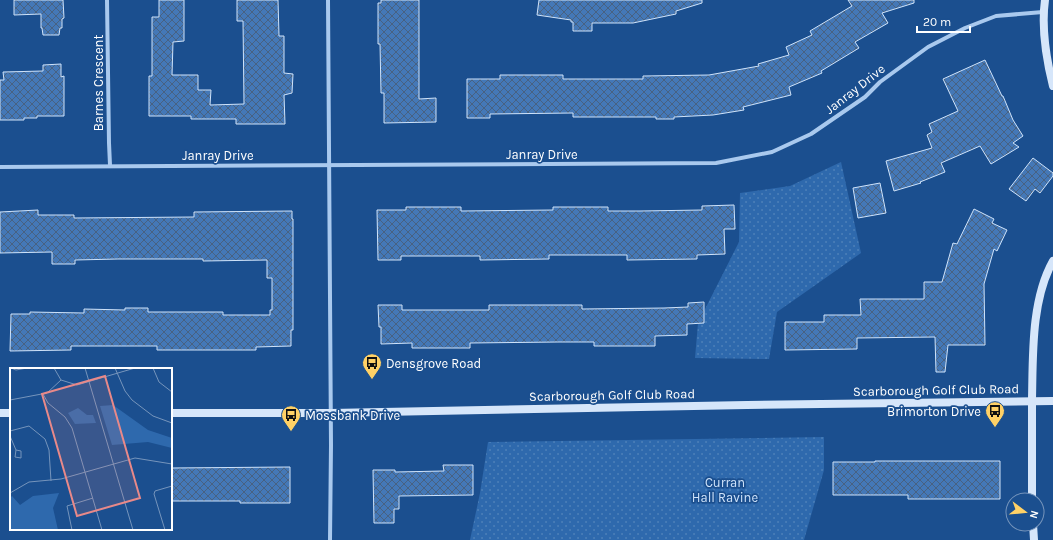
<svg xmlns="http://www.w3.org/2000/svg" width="1053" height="540" font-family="Karla,sans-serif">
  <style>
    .park { fill: url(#park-dots) }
    .building { fill: url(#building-cross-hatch); stroke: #cfe3fa }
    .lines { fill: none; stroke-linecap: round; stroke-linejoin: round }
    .street { stroke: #a9c9ee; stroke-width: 4 }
    .secondary { stroke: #d6e6fa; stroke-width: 8 }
    .labels { text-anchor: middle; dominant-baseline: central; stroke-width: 3.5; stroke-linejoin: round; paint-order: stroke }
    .street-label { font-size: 13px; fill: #fff; stroke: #1b4f8f }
    .poi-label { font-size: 13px; fill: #fff; stroke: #1b4f8f; text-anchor: start }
    .park-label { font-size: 13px; fill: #cfe3fa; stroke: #1b4f8f }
    .inset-road { fill: none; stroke: #7695bc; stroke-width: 1 }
    .view { fill: #e88989; fill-opacity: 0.15; stroke: #e88989; stroke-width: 2 }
    .inset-edge { fill: none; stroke: #fff; stroke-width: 2 }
  </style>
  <defs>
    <pattern id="park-dots" width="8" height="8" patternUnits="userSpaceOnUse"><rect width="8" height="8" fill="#2e69ad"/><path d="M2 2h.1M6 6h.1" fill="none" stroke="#4d80b9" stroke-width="1.8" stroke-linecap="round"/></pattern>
    <pattern id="building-cross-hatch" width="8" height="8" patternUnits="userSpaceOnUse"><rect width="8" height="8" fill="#4478b7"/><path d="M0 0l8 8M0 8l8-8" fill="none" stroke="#486282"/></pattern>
  </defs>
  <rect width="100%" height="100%" fill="#1b4f8f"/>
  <g class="park">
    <path d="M841,162L861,253L777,312L769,359L695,358L698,323L739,242L740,193L790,186Z"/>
    <path d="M824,437V470L804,540H470L480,493L488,442Z"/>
  </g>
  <g class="building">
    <path d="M14,0H63L64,18L62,19V28H60L59,35H43L42,28H41V14L14,15Z"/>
    <path d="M159,0H184V41L173,42L172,75H198V90H211L210,105L244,104L243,21H237V0H278L279,36H284V73L293,74L292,93L284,95L285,124H236V119H191V116H149V76H152V17H159Z"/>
    <path d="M381,0H419V99L436,98V122L384,123V93H381L380,44H378V3H381Z"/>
    <path d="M539,0H702V3L676,11V14L633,23H592V31H573V22H571V20L537,15Z"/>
    <path d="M848,0H914V3L882,13L888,23L855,42L859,48L821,71L822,73L789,87L791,95L743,107L744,110L713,115L674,117V119H656V117H573V113L490,114V118H467V79H500V75H563V79H643V76L709,75L759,66L758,64L789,55L786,47L812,35L810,31L852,6Z"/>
    <path d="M985,60L1002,96H1003L1013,120L1023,136L1013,143L1019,147L991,164L980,146L941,163L945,172L920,182L921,183L894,191L886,161L932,148L927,135L932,132L929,124L958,111L943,79Z"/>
    <path d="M61,64V77L64,76V116H37V118H24V120H0V80H4L3,72L43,71V65Z"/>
    <path d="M1033,158L1053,173V176L1040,193L1035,189L1026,201L1009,189Z"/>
    <path d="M880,183L886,213L858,218L853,188Z"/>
    <path d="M734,205L735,229H724L725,254L697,255V259L627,260V255H549V259L480,260V256H401V260H378L377,210H406V207H461V211L553,210V207H608V211H640L702,210V206Z"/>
    <path d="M974,209L994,219L992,223L1007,230L997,251L994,249L984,284L985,345H948L945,372H936L935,337L857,338V349L785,350V322H824V315H861L860,299H924V282H942L953,243L957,244Z"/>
    <path d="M38,210V215H74V218L194,217V212L292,211V219H293V330H291V346L256,347V350H157V346H71V350L10,351L11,314H30V312L84,313V309L125,310V308H148V312H223V315H270V310H272V278H267V260L203,261V259H118L75,260V264H52V252L0,253V212Z"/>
    <path d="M704,302V323L687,324V335L655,336V346H594V342H559L470,343V348H412V343L381,344V327H379L378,305H402V310H489V305H582V309L664,308L688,307V303Z"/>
    <path d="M875,461H1000V499H908V495H833V462H875Z"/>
    <path d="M443,465H473V495L399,496V509H394V523H374L373,470H395V472L444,471Z"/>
    <path d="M290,467V503H240V501H171V468Z"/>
  </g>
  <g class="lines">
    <g class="street">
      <path d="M107,0L109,143L110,165"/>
      <path d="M328,0L331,445L330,540"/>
      <path d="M0,167L716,163L772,152L811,134L865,97L880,82L928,47L965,28L996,16L1043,12"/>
    </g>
    <g class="secondary">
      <path d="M1045,0C1041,29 1046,58 1053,86"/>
      <path d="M0,413H11"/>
      <path d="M171,413H331L747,405L1053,401"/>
      <path d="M1032,500C1032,466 1032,433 1032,399C1033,356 1031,300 1053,261"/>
      <path d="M1033,524L1034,540"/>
    </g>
  </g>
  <defs>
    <g id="bus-pin" transform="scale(1)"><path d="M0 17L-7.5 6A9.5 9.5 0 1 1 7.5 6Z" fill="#ffd166" stroke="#1b4f8f"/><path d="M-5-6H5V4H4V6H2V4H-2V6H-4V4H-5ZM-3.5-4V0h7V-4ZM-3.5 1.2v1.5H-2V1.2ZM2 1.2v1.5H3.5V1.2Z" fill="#111"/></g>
  </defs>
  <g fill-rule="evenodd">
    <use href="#bus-pin" x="372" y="363"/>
    <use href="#bus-pin" x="995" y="411"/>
    <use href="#bus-pin" x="291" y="415"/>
  </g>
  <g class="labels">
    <g class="street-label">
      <text transform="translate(98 83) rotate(-90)">Barnes Crescent</text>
      <text transform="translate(855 89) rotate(-38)">Janray Drive</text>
      <text x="542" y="154">Janray Drive</text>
      <text x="218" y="155">Janray Drive</text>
      <text transform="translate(936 390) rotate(-1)">Scarborough Golf Club Road</text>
      <text transform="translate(612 395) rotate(-1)">Scarborough Golf Club Road</text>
    </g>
    <g class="poi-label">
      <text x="386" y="363">Densgrove Road</text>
      <text x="981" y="411" text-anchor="end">Brimorton Drive</text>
      <text x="305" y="415">Mossbank Drive</text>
    </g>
    <g class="park-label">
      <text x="725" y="482">Curran<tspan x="725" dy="15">Hall Ravine</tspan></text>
    </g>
  </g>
  <g transform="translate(10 368)">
    <rect width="162" height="162" fill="#1b4f8f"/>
    <path d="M103,37L138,62L162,70V80L138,74L102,77L90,38ZM68,40L77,47H83L86,55L65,56L58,45ZM49,125L43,140L48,162H0V130L2,128L10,137L23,128Z" fill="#2e69ad"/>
    <path class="inset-road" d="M1,0L6,2L17,0M44,0L51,12L67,17L125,0M75,0L123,162M105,0L115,23L122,32L143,48L162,55M143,0L149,14L162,24M33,26L38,35L55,49L62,60L92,162M0,32L37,25L51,12M0,63L19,58L35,71L39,82L41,113M0,68L6,82L5,89L11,90V83L6,82M0,125L19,114L51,111L125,90L162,96M62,162L57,138L83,130M155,162L144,126L145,123L162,118"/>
    <path class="view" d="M95,8L130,130L67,148L32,26Z"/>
    <rect width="162" height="162" class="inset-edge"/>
  </g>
  <g transform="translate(1025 512) rotate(106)"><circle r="19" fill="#1b4f8f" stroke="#7695bc"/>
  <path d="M0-3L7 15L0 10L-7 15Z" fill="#ffd166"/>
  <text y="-6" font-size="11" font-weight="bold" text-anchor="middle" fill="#ffffff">N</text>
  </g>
  <path d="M917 26v6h53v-6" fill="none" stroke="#ffffff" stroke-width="2"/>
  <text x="923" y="26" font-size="12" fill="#ffffff" stroke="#1b4f8f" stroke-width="3" paint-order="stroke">20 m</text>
</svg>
